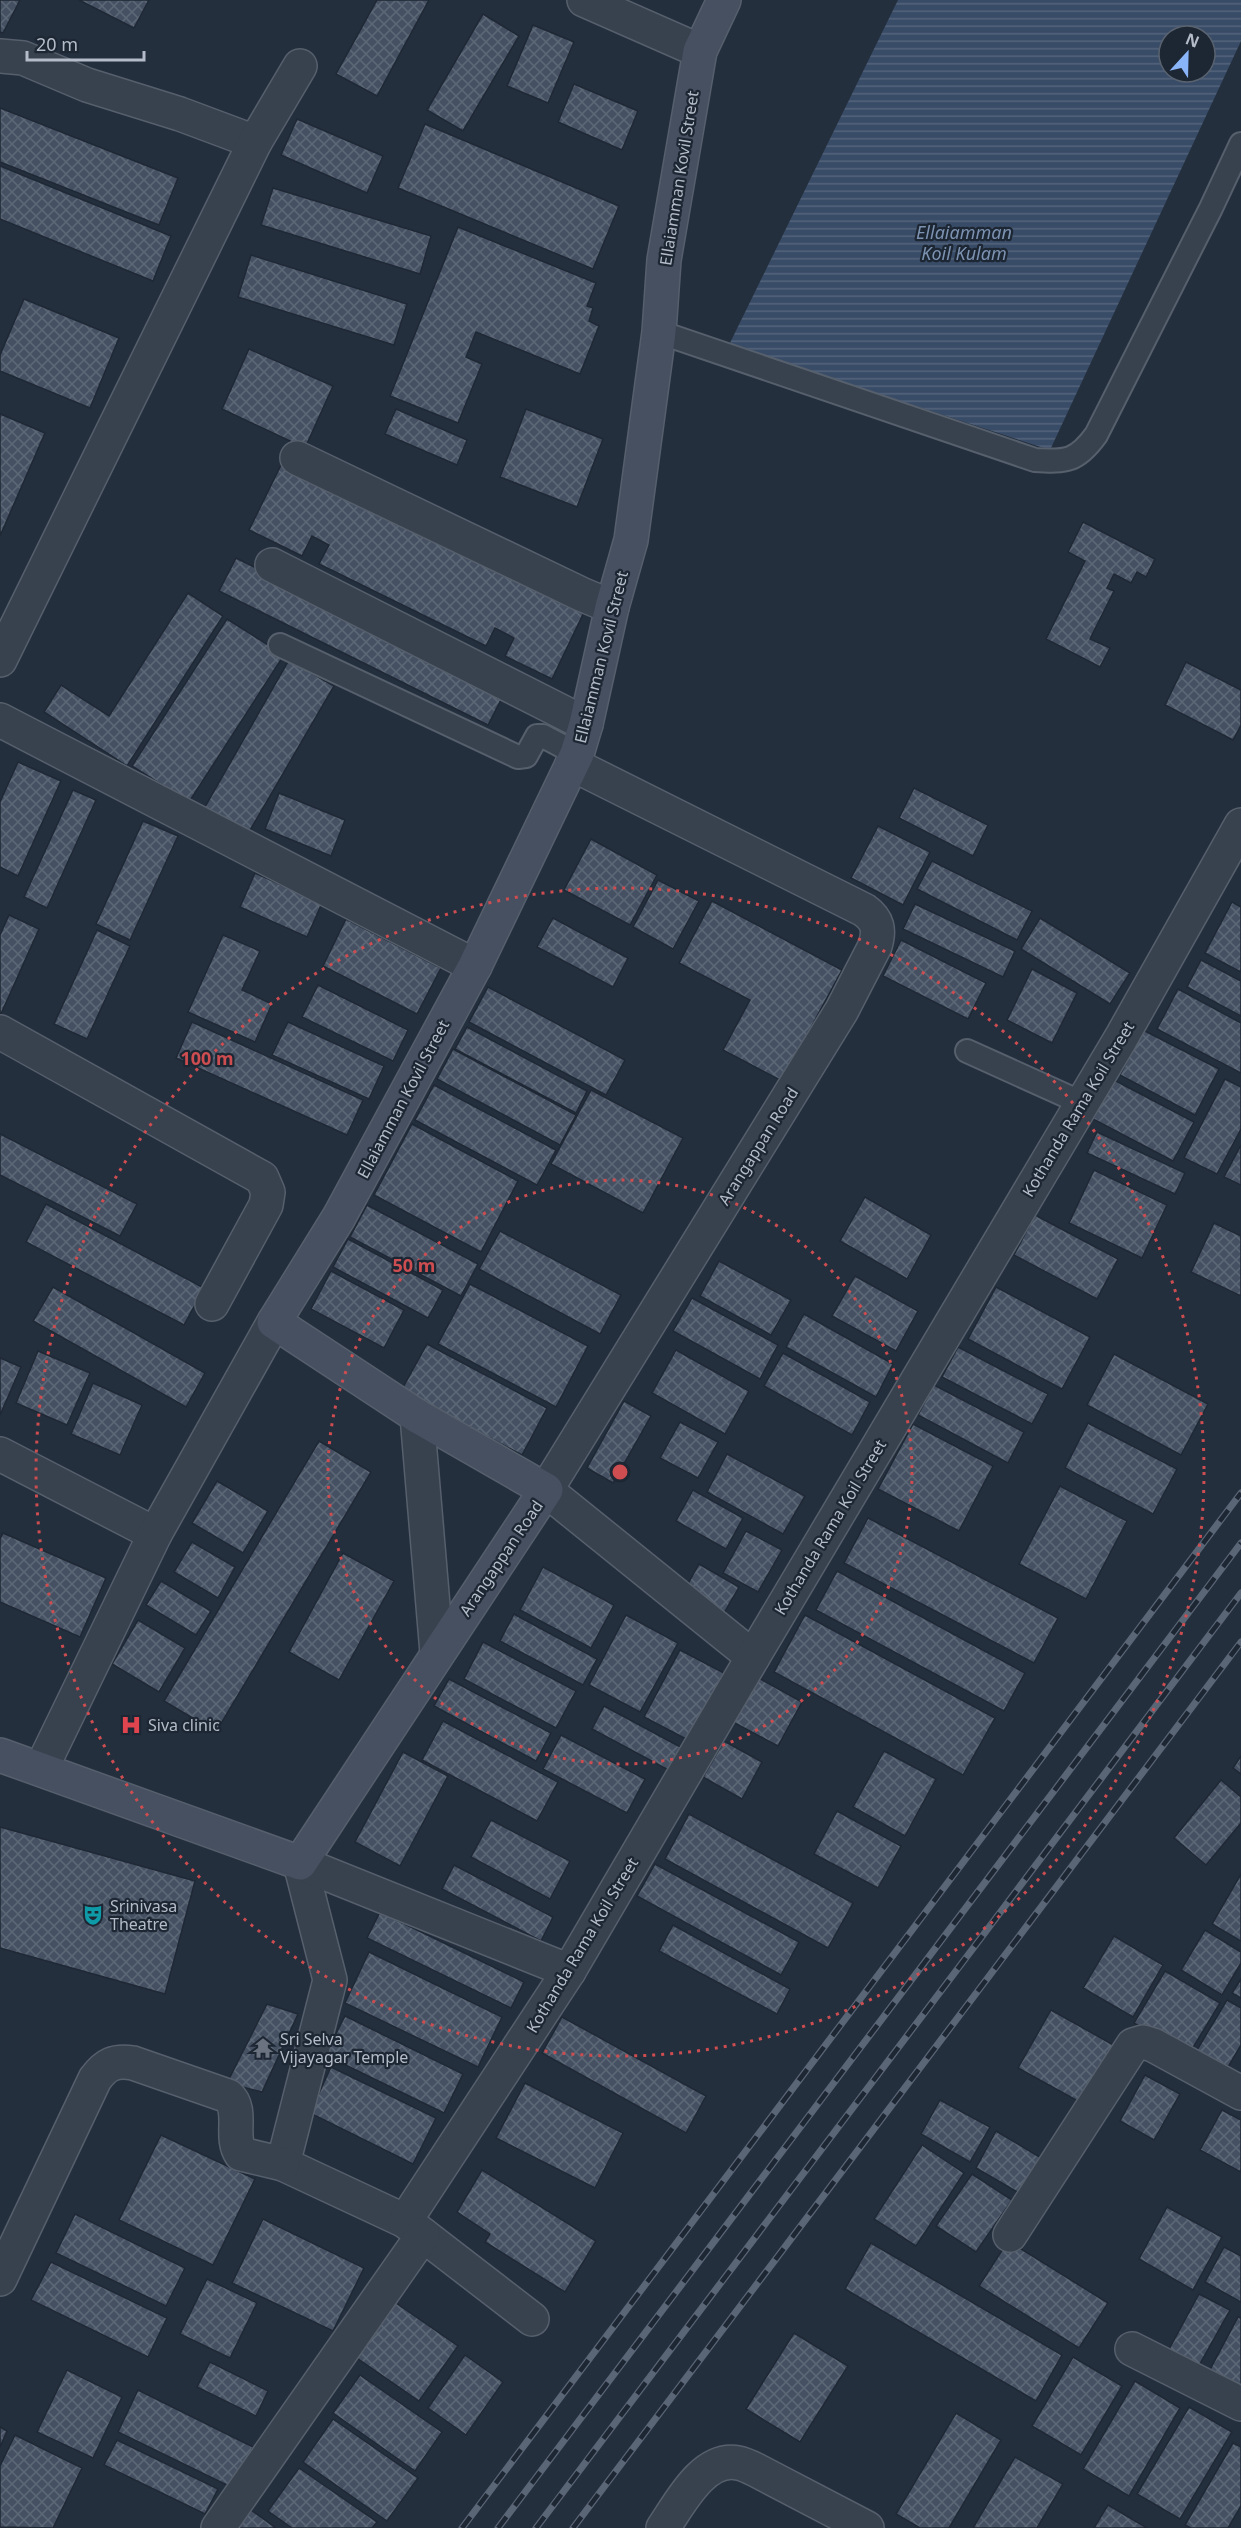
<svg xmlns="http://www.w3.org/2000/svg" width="1241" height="2528" font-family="'Noto Sans',sans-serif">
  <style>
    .water { fill: url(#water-rules); fill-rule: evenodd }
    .building { fill: url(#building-cross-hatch); stroke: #1f2835; stroke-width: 1.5 }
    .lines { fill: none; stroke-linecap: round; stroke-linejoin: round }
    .lane-casing { stroke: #565f6c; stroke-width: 26 }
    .street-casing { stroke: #565f6c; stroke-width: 36 }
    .secondary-casing { stroke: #565f6c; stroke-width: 36 }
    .lane { stroke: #38414e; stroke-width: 22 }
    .street { stroke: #38414e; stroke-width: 33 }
    .secondary { stroke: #465061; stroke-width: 33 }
    .rail-casing { stroke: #5a6575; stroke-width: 7 }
    .rail { stroke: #1d2633; stroke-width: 4.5; stroke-dasharray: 14; stroke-linecap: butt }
    .ring { fill: none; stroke: #ce4d50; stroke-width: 3; stroke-dasharray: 3 6 }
    .labels { text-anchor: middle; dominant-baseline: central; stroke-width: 4.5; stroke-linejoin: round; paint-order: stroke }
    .street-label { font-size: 16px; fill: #b4bcc9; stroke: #1d2633 }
    .poi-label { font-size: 16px; fill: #b4bcc9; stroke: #1d2633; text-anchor: start }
    .water-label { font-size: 18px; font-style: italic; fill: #7c92b1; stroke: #1d2633 }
    .centre { fill: #ce4d50; stroke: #1d2633; stroke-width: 3 }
    .ring-label { font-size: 18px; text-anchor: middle; font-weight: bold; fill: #ce4d50; stroke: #1d2633; stroke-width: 4.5; stroke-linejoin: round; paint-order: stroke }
  </style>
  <defs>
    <pattern id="water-rules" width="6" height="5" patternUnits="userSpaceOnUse" patternTransform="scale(1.5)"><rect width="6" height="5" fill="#394c67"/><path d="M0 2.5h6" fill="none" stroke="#53647b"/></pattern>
    <pattern id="building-cross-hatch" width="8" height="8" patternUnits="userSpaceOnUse" patternTransform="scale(1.5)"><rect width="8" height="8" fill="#455162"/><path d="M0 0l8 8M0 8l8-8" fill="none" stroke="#5d6877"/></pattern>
  </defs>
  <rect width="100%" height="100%" fill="#242f3e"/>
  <path class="water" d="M898,0H1241V41L1050,450L729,345ZM1169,36H1205V72H1169Z"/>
  <g class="building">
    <path d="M0,0H20L3,33L0,32Z"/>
    <path d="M79,0H149L134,28Z"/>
    <path d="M377,0H429L377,96L336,74Z"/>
    <path d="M483,14L519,36L463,131L427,110Z"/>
    <path d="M533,25L574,42L548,103L507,86Z"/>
    <path d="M574,84L638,111L622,150L558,122Z"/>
    <path d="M0,108L178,178L159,225L0,162Z"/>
    <path d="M297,119L383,156L367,193L281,155Z"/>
    <path d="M425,124L619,206L593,269L398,188Z"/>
    <path d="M0,166L171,236L153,281L0,219Z"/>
    <path d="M273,188L431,236L420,274L261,225Z"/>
    <path d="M458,227L596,283L587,306L593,308L589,321L599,326L580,374L476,332L466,357L482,364L458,423L390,396Z"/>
    <path d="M251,255L407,304L394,345L238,297Z"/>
    <path d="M24,299L119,338L90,408L0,371V355Z"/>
    <path d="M249,349L333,386L305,448L222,409Z"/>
    <path d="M396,409L467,440L457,465L385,434Z"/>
    <path d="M526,409L603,439L577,507L500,477Z"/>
    <path d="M0,414L45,433L0,536Z"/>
    <path d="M283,461L585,610L552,679L505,656L514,638L495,628L486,646L319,564L329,545L312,536L302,556L249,530Z"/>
    <path d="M1083,522L1155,559L1146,577L1137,572L1131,583L1114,574L1107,588L1114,591L1090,639L1110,648L1100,667L1046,639L1085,561L1068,552Z"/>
    <path d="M236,558L505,692L488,725L219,591Z"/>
    <path d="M188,593L223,616L127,766L44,712L61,685L109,716Z"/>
    <path d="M227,619L284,655L189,802L132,766Z"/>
    <path d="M289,660L334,686L249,832L205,807Z"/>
    <path d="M1186,662L1241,690V725L1233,740L1165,705Z"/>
    <path d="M18,762L61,781L18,876L0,867V802Z"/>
    <path d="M914,788L988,825L973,856L899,818Z"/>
    <path d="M73,790L96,800L47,908L24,897Z"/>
    <path d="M279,793L345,820L331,856L265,829Z"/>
    <path d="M143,821L178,836L130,940L96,924Z"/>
    <path d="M878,826L930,852L903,905L851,878Z"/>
    <path d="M591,839L657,875L630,925L564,890Z"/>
    <path d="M932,861L1032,911L1017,940L917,889Z"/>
    <path d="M255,873L322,903L307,937L240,907Z"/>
    <path d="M658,880L699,901L673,949L633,927Z"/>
    <path d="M712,901L842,970L782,1081L723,1050L750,1000L679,963Z"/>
    <path d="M1232,902L1241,907V972L1205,953Z"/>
    <path d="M915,904L1015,951L1003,977L903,929Z"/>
    <path d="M9,915L39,929L0,1016V935Z"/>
    <path d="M553,918L628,958L613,987L537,947Z"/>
    <path d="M1040,918L1130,973L1110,1004L1021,949Z"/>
    <path d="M346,919L441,968L417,1014L323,966Z"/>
    <path d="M97,930L130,946L87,1039L54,1024Z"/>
    <path d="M223,935L260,951L242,990L272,1004L255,1042L188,1012Z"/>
    <path d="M901,940L986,983L968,1019L883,976Z"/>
    <path d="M1201,960L1241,981V1016L1187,987Z"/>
    <path d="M1032,969L1077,993L1052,1043L1007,1020Z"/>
    <path d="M318,985L408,1030L393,1061L302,1017Z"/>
    <path d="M488,987L625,1060L606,1095L469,1022Z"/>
    <path d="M1178,989L1241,1023V1073L1157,1029Z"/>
    <path d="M192,1022L363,1100L347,1135L176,1058Z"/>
    <path d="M288,1022L384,1066L369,1099L272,1055Z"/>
    <path d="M467,1027L587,1091L576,1113L455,1049Z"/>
    <path d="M1143,1030L1219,1069L1195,1115L1120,1075Z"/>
    <path d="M453,1049L576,1115L560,1145L437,1079Z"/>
    <path d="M1225,1079L1241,1087V1129L1217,1174L1184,1158Z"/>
    <path d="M1114,1080L1194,1122L1173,1161L1093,1119Z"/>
    <path d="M434,1085L556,1150L537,1185L415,1120Z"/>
    <path d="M591,1090L683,1138L643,1213L551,1164Z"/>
    <path d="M412,1124L518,1181L481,1252L374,1195Z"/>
    <path d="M1097,1132L1185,1173L1175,1194L1087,1153Z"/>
    <path d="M0,1134L137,1204L120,1236L0,1175Z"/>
    <path d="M1241,1145V1185L1224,1177Z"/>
    <path d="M1094,1170L1167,1205L1142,1258L1069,1223Z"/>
    <path d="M865,1197L931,1235L907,1279L840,1241Z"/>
    <path d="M46,1204L204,1288L184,1325L26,1242Z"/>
    <path d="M367,1205L478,1264L461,1296L350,1237Z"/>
    <path d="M1035,1215L1118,1259L1097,1299L1014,1255Z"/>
    <path d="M1214,1223L1241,1236V1296L1191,1272Z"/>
    <path d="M500,1231L621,1295L600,1334L479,1269Z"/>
    <path d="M348,1239L443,1290L428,1318L333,1267Z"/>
    <path d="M719,1261L791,1300L771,1335L700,1296Z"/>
    <path d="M331,1271L404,1310L384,1348L311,1309Z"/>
    <path d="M855,1276L918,1311L896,1351L832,1316Z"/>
    <path d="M470,1284L588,1346L556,1407L438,1344Z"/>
    <path d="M53,1287L205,1373L186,1407L33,1321Z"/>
    <path d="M996,1287L1090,1337L1062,1389L968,1339Z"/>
    <path d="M692,1298L778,1345L760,1379L673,1331Z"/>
    <path d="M804,1314L893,1364L876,1397L786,1347Z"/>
    <path d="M427,1344L547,1408L522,1455L401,1391Z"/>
    <path d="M958,1347L1048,1394L1032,1424L942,1377Z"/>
    <path d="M676,1350L749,1391L725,1434L652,1393Z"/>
    <path d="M38,1351L90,1373L67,1425L16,1403Z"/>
    <path d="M783,1353L870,1402L852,1435L764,1386Z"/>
    <path d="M1114,1354L1208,1404L1181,1455L1087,1405Z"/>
    <path d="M0,1358L21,1367L0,1415Z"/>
    <path d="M93,1383L142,1405L120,1455L71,1434Z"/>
    <path d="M934,1385L1024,1432L1008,1463L918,1415Z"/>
    <path d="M624,1401L651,1416L613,1483L587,1468Z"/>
    <path d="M680,1422L718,1442L698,1478L660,1458Z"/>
    <path d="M1088,1423L1177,1469L1153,1514L1065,1468Z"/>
    <path d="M913,1424L993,1466L959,1531L878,1489Z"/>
    <path d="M319,1441L371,1472L216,1732L164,1701Z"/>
    <path d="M727,1454L805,1496L783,1534L707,1492Z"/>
    <path d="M217,1481L268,1511L243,1553L192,1523Z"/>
    <path d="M1060,1486L1127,1521L1086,1599L1019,1564Z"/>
    <path d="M693,1490L743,1518L726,1549L676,1521Z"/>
    <path d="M868,1518L1058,1618L1034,1663L844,1563Z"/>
    <path d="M746,1531L782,1550L758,1592L723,1573Z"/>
    <path d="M3,1533L106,1578L80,1637L0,1602V1539Z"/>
    <path d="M192,1542L235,1567L218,1598L174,1572Z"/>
    <path d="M343,1553L394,1581L339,1680L289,1652Z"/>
    <path d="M699,1564L739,1587L724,1613L684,1591Z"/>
    <path d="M543,1567L614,1605L591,1648L520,1610Z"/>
    <path d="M837,1571L1025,1673L1004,1711L816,1610Z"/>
    <path d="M161,1581L211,1611L196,1635L146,1605Z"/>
    <path d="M514,1614L597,1659L583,1685L500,1641Z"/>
    <path d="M626,1615L678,1643L640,1712L589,1685Z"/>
    <path d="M805,1615L995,1718L963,1775L774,1672Z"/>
    <path d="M138,1620L185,1648L159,1692L112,1664Z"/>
    <path d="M483,1642L576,1691L556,1728L464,1679Z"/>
    <path d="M680,1650L724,1673L688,1740L644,1717Z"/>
    <path d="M755,1676L802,1702L778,1746L731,1721Z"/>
    <path d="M449,1679L551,1733L536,1761L434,1706Z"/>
    <path d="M604,1706L686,1750L674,1773L592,1729Z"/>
    <path d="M443,1721L558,1782L537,1821L422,1760Z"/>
    <path d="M561,1735L645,1779L627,1813L543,1769Z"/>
    <path d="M724,1741L762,1762L742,1799L703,1777Z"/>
    <path d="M884,1751L936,1779L905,1836L853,1807Z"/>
    <path d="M403,1752L448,1776L400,1866L355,1842Z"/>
    <path d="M1241,1756V1774L1233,1768Z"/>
    <path d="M1221,1780L1241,1797V1823L1206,1865L1174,1838Z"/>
    <path d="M837,1811L901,1846L878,1888L814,1854Z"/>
    <path d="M689,1814L853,1903L828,1948L665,1859Z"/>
    <path d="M491,1820L570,1861L550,1899L471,1857Z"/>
    <path d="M0,1827L195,1881L165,1994L0,1948Z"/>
    <path d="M655,1864L799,1942L781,1975L637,1896Z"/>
    <path d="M454,1865L553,1917L541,1941L442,1889Z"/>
    <path d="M1241,1874V1941L1212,1924Z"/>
    <path d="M380,1912L524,1982L511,2008L367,1938Z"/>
    <path d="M673,1925L790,1989L777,2014L659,1951Z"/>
    <path d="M1205,1930L1241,1952V1963L1222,1995L1181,1970Z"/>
    <path d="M1114,1936L1163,1965L1133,2017L1083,1988Z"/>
    <path d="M369,1952L502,2017L478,2067L345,2003Z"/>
    <path d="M1165,1971L1220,2003L1189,2054L1134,2023Z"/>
    <path d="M1241,1979V1998L1232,1993Z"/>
    <path d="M1227,2000L1241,2008V2045L1221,2079L1191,2060Z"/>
    <path d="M267,2004L298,2014L262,2092L227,2083Z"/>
    <path d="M1051,2010L1117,2047L1085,2105L1018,2068Z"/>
    <path d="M345,2016L463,2074L444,2113L325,2055Z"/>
    <path d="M562,2017L706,2096L686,2133L542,2053Z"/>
    <path d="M331,2067L436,2118L413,2164L310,2113Z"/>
    <path d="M1145,2075L1180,2094L1154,2140L1120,2121Z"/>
    <path d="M525,2083L623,2133L595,2188L496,2138Z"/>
    <path d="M940,2100L990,2127L970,2162L921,2134Z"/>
    <path d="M1222,2110L1241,2120V2172L1200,2150Z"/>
    <path d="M996,2131L1048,2162L1026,2197L976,2168Z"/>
    <path d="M161,2135L255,2179L213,2265L119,2220Z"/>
    <path d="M922,2145L964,2173L916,2246L874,2219Z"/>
    <path d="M482,2170L596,2241L565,2292L485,2242L490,2234L457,2212Z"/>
    <path d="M972,2174L1012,2200L976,2252L936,2226Z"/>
    <path d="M1167,2207L1222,2237L1193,2290L1139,2259Z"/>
    <path d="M75,2214L185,2268L166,2306L56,2253Z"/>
    <path d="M263,2219L364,2268L333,2331L232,2283Z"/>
    <path d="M1008,2241L1108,2303L1079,2348L979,2286Z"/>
    <path d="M871,2243L1062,2355L1036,2401L845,2289Z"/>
    <path d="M1224,2247L1241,2256V2302L1205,2282Z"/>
    <path d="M51,2262L167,2318L148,2357L31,2300Z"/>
    <path d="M207,2279L257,2303L230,2358L180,2334Z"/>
    <path d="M1199,2294L1230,2310L1197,2369L1167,2353Z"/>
    <path d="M393,2301L458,2346L419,2401L354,2356Z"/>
    <path d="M1238,2317L1241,2318V2399L1205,2379Z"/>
    <path d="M794,2333L848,2366L800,2442L746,2409Z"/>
    <path d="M465,2355L503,2382L466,2435L428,2408Z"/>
    <path d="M1073,2357L1122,2386L1081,2455L1032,2426Z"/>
    <path d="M210,2362L268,2391L256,2416L197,2387Z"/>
    <path d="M67,2370L122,2397L93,2458L37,2432Z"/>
    <path d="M360,2375L442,2432L415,2471L333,2413Z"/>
    <path d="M1135,2381L1180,2408L1129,2496L1083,2469Z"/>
    <path d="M138,2390L253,2447L233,2488L118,2432Z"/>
    <path d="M1189,2407L1232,2432L1180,2519L1137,2494Z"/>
    <path d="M956,2413L1001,2440L949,2528H920L896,2514Z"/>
    <path d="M333,2419L418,2478L387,2521L303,2462Z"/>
    <path d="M0,2427L7,2431L0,2447Z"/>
    <path d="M15,2435L82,2468L53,2528L0,2527V2466Z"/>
    <path d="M117,2440L218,2489L205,2514L104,2465Z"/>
    <path d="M1233,2443L1241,2447V2506L1228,2528H1191L1185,2525Z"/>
    <path d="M1015,2457L1063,2484L1037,2528H973Z"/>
    <path d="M299,2468L377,2522L372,2528H292L268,2511Z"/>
    <path d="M1108,2505L1147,2528H1094Z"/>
    <path d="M251,2510L276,2528H238Z"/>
  </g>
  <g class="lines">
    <g class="lane-casing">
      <g id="lane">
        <path d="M659,332L1035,460C1067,462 1077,461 1096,435L1211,208L1241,144"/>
        <path d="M280,645L518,757L526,756L537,736H543L577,754"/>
        <path d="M967,1051L1082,1103"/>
      </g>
    </g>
    <g class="street-casing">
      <g id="street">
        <path d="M584,0L700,51"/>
        <path d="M0,56L23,58L87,85L180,114L255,142"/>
        <path d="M297,458L581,594L612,607"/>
        <path d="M272,565L586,724"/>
        <path d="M0,660L255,142L300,66"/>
        <path d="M0,720L475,966"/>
        <path d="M572,764L864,910C878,920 880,930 875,946L842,1010L546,1490L753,1657"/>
        <path d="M0,1032L262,1178L268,1192L266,1205L212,1304"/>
        <path d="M417,1416L437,1653"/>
        <path d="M0,1454L155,1534"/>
        <path d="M41,1769L155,1534L274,1322"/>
        <path d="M300,1863L330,1980L283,2164L405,2221L532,2319"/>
        <path d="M300,1863L569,1971"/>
        <path d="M405,2221L569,1971L753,1657L1121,1038L1241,825"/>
        <path d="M1010,2235L1133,2045L1143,2042L1153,2045L1241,2093"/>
        <path d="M0,2279L95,2079C106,2064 115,2060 133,2063L228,2096C244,2110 229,2137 241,2154L283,2164"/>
        <path d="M1132,2349L1241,2404"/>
        <path d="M218,2528L423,2235"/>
        <path d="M663,2528C679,2505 703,2456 738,2463C744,2464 750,2467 756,2470L867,2528"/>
      </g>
    </g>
    <g class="secondary-casing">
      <path id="secondary" d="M0,1755L300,1863L546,1490L417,1416L274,1322L339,1217L475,966L577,754L586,724L612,607L631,540L659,332L664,260L700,51L724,0"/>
    </g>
    <use href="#lane" class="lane"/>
    <use href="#street" class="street"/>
    <use href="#secondary" class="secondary"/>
    <g class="rail-casing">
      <g id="rail">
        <path d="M462,2528L1241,1493"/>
        <path d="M498,2528L1241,1543"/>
        <path d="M536,2528L1241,1593"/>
        <path d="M573,2528L1241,1642"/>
      </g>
    </g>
    <use href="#rail" class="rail"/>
  </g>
  <g class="ring">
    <circle cx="620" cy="1472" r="292"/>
    <circle cx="620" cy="1472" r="584"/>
  </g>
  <defs>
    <g id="hospital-bare" transform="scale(1.62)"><path d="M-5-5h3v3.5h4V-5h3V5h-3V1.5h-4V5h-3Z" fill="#e0444e" stroke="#1d2633" stroke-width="2.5" paint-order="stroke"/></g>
    <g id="theatre-bare" transform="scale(1.62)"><path d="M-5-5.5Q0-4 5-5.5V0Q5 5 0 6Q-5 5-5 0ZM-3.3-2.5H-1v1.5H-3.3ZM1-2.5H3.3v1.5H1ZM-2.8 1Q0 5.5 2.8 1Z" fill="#0f9aa8" stroke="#1d2633" stroke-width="2.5" paint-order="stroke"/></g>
    <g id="temple-bare" transform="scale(1.62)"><path d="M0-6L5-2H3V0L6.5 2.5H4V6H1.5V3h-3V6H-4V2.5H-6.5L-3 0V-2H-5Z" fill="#6b7280" stroke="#1d2633" stroke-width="2.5" paint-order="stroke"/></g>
  </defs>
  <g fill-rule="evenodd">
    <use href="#hospital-bare" x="131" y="1725"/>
    <use href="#theatre-bare" x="93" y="1915"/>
    <use href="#temple-bare" x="263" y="2048"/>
  </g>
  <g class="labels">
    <g class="street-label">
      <text transform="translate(679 178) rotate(-81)">Ellaiamman Kovil Street</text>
      <text transform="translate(601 657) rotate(-76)">Ellaiamman Kovil Street</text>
      <text transform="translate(403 1099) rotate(-62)">Ellaiamman Kovil Street</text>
      <text transform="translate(1078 1109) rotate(-59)">Kothanda Rama Koil Street</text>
      <text transform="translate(758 1146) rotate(-58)">Arangappan Road</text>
      <text transform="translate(830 1527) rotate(-59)">Kothanda Rama Koil Street</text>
      <text transform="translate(501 1558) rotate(-56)">Arangappan Road</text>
      <text transform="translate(582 1945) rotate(-59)">Kothanda Rama Koil Street</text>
    </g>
    <g class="poi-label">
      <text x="148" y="1725">Siva clinic</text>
      <text x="110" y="1906">Srinivasa<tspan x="110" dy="18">Theatre</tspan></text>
      <text x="280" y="2039">Sri Selva<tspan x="280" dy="18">Vijayagar Temple</tspan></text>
    </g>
    <g class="water-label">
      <text x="964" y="232">Ellaiamman<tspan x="964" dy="21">Koil Kulam</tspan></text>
    </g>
  </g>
  <circle cx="620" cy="1472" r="9" class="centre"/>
  <g class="ring-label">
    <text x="207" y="1065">100 m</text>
    <text x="414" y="1272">50 m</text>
  </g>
  <g transform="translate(1187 54) rotate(22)"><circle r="28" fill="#1d2633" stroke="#59626f" stroke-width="1.5"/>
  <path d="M0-4.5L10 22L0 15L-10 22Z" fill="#8ab4f8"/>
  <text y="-9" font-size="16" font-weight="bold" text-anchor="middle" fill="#b4bcc9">N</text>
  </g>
  <path d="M27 51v9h117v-9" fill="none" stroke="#b4bcc9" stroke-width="3"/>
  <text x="36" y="51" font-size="18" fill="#b4bcc9" stroke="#1d2633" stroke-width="4.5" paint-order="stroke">20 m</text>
</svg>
